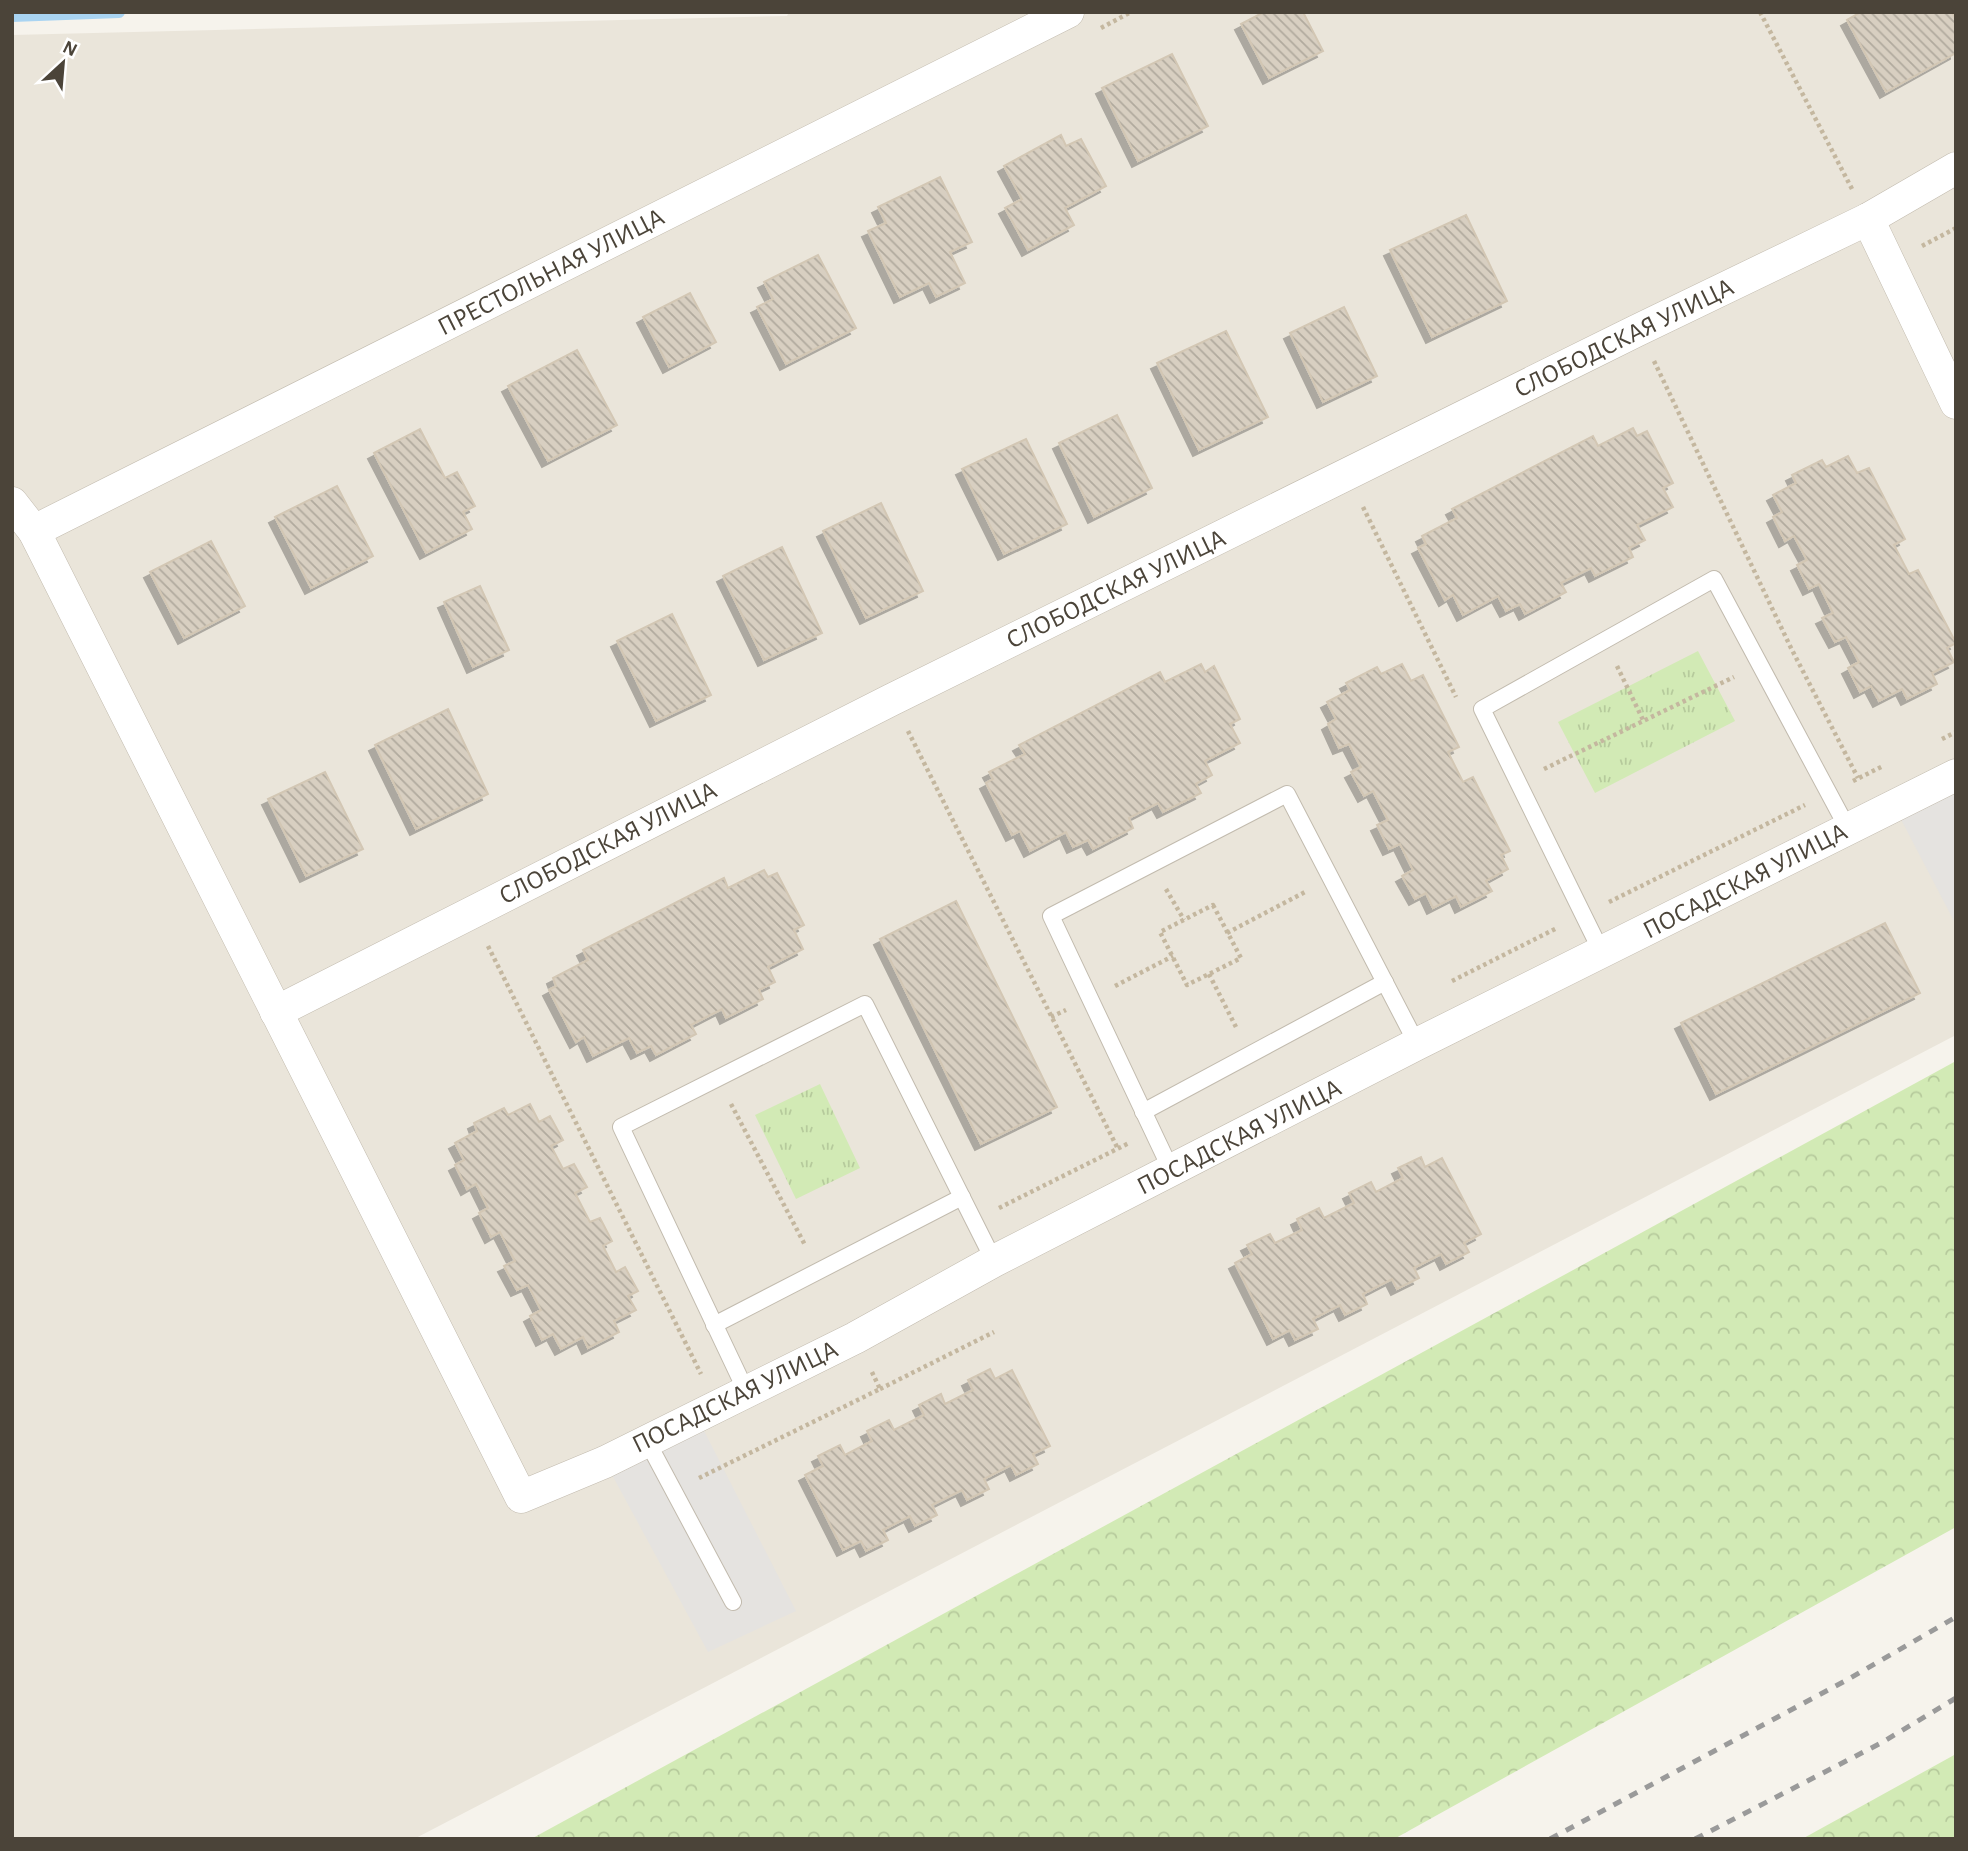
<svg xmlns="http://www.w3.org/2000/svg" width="1968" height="1851" font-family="'Alegreya Sans',sans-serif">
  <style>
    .residential { fill: #eae5da }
    .forest { fill: url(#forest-crowns) }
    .park { fill: url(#park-tufts) }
    .parking { fill: #e5e3e0 }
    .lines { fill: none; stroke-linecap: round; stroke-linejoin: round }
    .stream { stroke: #a9d4f2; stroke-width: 12 }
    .building { fill: url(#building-back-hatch); stroke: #d3c7b4; stroke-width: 2; filter: url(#shadow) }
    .lane-casing { stroke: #c2bbae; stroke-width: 18 }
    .street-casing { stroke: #c2bbae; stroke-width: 33 }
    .path { stroke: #c4b79f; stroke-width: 4.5; stroke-dasharray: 3.5 3.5; stroke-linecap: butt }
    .lane { stroke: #fff; stroke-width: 16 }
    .street { stroke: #fff; stroke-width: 32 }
    .rail { stroke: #9a9a9a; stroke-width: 5; stroke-dasharray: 9 9; stroke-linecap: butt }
    .labels { text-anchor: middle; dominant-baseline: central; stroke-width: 5; stroke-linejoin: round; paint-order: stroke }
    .street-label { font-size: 26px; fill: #4b4439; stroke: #fff }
  </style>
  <defs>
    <pattern id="forest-crowns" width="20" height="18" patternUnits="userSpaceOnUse" patternTransform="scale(1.75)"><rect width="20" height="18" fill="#d2eab5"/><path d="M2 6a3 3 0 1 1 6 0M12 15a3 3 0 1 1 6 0" fill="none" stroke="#b6ca9c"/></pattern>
    <pattern id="park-tufts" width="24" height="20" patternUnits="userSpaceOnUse" patternTransform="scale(1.75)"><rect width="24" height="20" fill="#d2eab5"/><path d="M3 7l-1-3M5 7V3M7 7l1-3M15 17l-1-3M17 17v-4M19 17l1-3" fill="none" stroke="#b6ca9c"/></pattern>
    <pattern id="building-back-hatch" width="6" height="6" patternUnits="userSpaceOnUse" patternTransform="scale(1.75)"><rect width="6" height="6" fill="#d8cfc1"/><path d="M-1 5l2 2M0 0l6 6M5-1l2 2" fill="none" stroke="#b1aa9e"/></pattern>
    <filter id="shadow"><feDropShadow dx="-6" dy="6" stdDeviation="0" flood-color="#0004"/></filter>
  </defs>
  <rect width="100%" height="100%" fill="#f6f3ec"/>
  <path class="residential" d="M789,12H1956V1035L414,1839H12V35L787,16Z"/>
  <g class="forest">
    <path d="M1956,1061V1527L1394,1839H531Z"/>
    <path d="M1956,1754V1839H1802Z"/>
  </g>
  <g class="park">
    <path d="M1698,651L1735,721L1595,793L1558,722Z"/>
    <path d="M820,1084L860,1168L796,1199L755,1115Z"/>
  </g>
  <g class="parking">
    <path d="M1956,775V925L1894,806Z"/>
    <path d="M697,1417L796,1611L708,1652L605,1462Z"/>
  </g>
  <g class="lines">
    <path class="stream" d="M12,16L119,12"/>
  </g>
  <g class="building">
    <path d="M1264,12H1303L1323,51L1269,78L1241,24Z"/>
    <path d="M1861,12H1952L1956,19V53L1886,92L1847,20Z"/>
    <path d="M1172,54L1208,126L1138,161L1102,88Z"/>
    <path d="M1061,135L1066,146L1081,139L1106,186L1065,208L1074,225L1028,250L1005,208L1022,199L1004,166Z"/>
    <path d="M940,177L972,242L950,252L965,283L936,297L929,283L900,297L868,231L886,223L878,207Z"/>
    <path d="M1466,215L1507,301L1432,337L1390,250Z"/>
    <path d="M818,255L856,328L786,364L757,307L773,299L764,282Z"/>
    <path d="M690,293L716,342L669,367L643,317Z"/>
    <path d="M1344,307L1377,376L1323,402L1290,333Z"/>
    <path d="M1226,331L1268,417L1199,450L1157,363Z"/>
    <path d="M577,350L617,425L548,461L508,386Z"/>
    <path d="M1117,415L1152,488L1094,517L1059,443Z"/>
    <path d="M1633,428L1637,436L1647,431L1673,483L1663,488L1673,507L1637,525L1645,540L1629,548L1633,557L1595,576L1591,568L1561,583L1566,592L1525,614L1520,604L1506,611L1498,596L1463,615L1453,595L1445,600L1418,548L1426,544L1422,536L1457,518L1452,509L1593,436L1598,446Z"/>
    <path d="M420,429L445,478L457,472L475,506L463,512L472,529L426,553L374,453Z"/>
    <path d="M1026,439L1067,524L1004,554L962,469Z"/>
    <path d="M1848,456L1857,473L1869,468L1905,539L1894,545L1909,574L1918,570L1956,643L1947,648L1954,662L1932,673L1937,684L1907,699L1902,689L1879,701L1871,686L1860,692L1848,668L1859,662L1846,637L1835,642L1822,618L1833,613L1819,584L1809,589L1797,565L1807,560L1794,536L1785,541L1773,517L1782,512L1773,495L1796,483L1792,475L1822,460L1826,467Z"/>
    <path d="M337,486L373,556L311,588L275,517Z"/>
    <path d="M881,503L923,591L866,618L823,531Z"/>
    <path d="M211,541L245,606L184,638L150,572Z"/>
    <path d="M782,547L822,633L764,660L723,576Z"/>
    <path d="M480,586L509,650L473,667L444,602Z"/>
    <path d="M672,614L711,695L656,721L617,641Z"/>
    <path d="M1201,664L1205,672L1214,666L1240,719L1230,724L1240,743L1205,761L1212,775L1196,784L1201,793L1163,812L1158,803L1129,818L1133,828L1093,849L1088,840L1073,847L1066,832L1030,851L1020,831L1012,835L986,783L993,779L989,772L1025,754L1019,745L1160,672L1165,682Z"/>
    <path d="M1402,664L1411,681L1423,675L1459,747L1448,752L1463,782L1473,777L1510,851L1501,855L1508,869L1486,881L1492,891L1461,907L1456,896L1433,908L1426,893L1415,899L1402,876L1413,870L1400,844L1389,849L1377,825L1388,820L1373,791L1364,796L1351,772L1361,767L1349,744L1339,748L1328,724L1336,719L1327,702L1350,690L1346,683L1377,667L1381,674Z"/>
    <path d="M448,709L488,794L416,829L375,745Z"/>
    <path d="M325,772L363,849L306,876L268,799Z"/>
    <path d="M764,870L768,877L777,873L804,925L794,930L803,949L768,967L775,982L759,990L763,999L726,1018L722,1009L691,1025L696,1034L656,1055L651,1046L637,1053L629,1038L593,1056L584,1037L576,1042L549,990L556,986L553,978L588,960L583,950L724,878L728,888Z"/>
    <path d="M956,901L1057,1107L981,1144L880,939Z"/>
    <path d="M1885,923L1920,993L1716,1094L1681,1023Z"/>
    <path d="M530,1104L539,1122L550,1116L563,1140L551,1146L563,1169L574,1164L587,1187L575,1193L590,1222L600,1218L612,1241L603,1246L616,1272L625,1267L638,1291L628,1296L636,1310L614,1321L619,1332L588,1348L583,1337L561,1349L553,1334L542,1340L530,1316L541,1310L528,1285L517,1290L504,1266L515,1261L500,1232L491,1237L479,1213L488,1208L476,1184L467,1189L455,1165L464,1160L455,1143L477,1131L474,1123L504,1108L508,1115Z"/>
    <path d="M1421,1157L1425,1167L1442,1158L1481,1234L1464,1243L1469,1252L1446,1264L1441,1254L1414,1268L1419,1278L1397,1289L1392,1279L1363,1294L1367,1304L1345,1315L1340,1305L1313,1319L1318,1329L1295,1340L1290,1330L1273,1339L1235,1263L1252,1254L1247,1245L1270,1234L1275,1243L1302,1230L1297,1219L1319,1208L1324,1218L1354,1203L1349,1193L1371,1182L1376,1192L1403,1178L1398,1168Z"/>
    <path d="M990,1369L995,1379L1012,1370L1050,1446L1033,1454L1038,1464L1016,1475L1011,1465L984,1479L989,1489L967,1500L962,1490L932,1505L937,1515L915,1526L910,1516L883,1530L888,1540L866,1551L861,1541L843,1550L805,1475L823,1466L818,1456L840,1445L845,1455L872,1441L867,1431L889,1420L894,1430L924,1415L919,1405L941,1394L945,1404L973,1390L968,1380Z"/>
  </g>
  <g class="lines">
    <g class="lane-casing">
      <g id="lane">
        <path d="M1602,953L1482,709L1714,579L1848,829"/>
        <path d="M1143,1112L1385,982"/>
        <path d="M1172,1172L1051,916L1287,794L1417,1044"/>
        <path d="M714,1325L962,1197"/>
        <path d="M746,1391L621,1127L865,1004L994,1261"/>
        <path d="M647,1441L733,1602"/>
      </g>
    </g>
    <g class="street-casing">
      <g id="street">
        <path d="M1868,219L1956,403"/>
        <path d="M12,503L34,531L521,1497L605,1462L855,1338L994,1261L1417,1044L1956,775"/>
        <path d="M34,531L1068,12"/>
        <path d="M276,1012L891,700L1636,331L1868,219L1956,168"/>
      </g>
    </g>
    <g class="path">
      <path d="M1760,12L1852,189"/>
      <path d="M1101,28L1131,12"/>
      <path d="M1922,246L1956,228"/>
      <path d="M1654,361L1791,648L1858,778"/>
      <path d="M1363,507L1456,697"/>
      <path d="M1617,666L1644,722"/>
      <path d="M908,731L1118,1149"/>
      <path d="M1942,739L1956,732"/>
      <path d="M1544,769L1734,677"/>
      <path d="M1853,781L1883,766"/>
      <path d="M1166,889L1184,920"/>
      <path d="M1609,902L1805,805"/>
      <path d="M1213,905L1241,958L1187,985L1160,932Z"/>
      <path d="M1227,933L1307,891"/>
      <path d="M488,946L701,1374"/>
      <path d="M1209,974L1237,1029"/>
      <path d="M1452,981L1557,928"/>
      <path d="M1115,986L1173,956"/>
      <path d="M1051,1017L1066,1010"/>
      <path d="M731,1104L805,1245"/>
      <path d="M999,1208L1129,1143"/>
      <path d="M880,1389L994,1332"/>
      <path d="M699,1478L880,1389L871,1370"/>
    </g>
    <use href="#lane" class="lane"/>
    <use href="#street" class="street"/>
    <g class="rail">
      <path d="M1550,1839L1845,1681L1956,1617"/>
      <path d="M1695,1839L1881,1743L1956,1698"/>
    </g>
  </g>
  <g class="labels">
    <g class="street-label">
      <text transform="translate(551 272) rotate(-27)">ПРЕСТОЛЬНАЯ УЛИЦА</text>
      <text transform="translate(1624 338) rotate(-26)">СЛОБОДСКАЯ УЛИЦА</text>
      <text transform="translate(1116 589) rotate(-26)">СЛОБОДСКАЯ УЛИЦА</text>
      <text transform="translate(608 843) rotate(-27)">СЛОБОДСКАЯ УЛИЦА</text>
      <text transform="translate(1745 881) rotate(-27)">ПОСАДСКАЯ УЛИЦА</text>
      <text transform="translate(1239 1137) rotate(-27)">ПОСАДСКАЯ УЛИЦА</text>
      <text transform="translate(735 1397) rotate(-26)">ПОСАДСКАЯ УЛИЦА</text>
    </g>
  </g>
  <rect width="1968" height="1851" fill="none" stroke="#4b4439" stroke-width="28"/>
  <g transform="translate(63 63) rotate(26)" stroke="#ffffff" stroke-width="5" paint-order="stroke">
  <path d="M0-5L12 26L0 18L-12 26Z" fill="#4b4439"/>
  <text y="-10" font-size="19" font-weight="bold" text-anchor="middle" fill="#4b4439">N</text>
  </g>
</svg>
